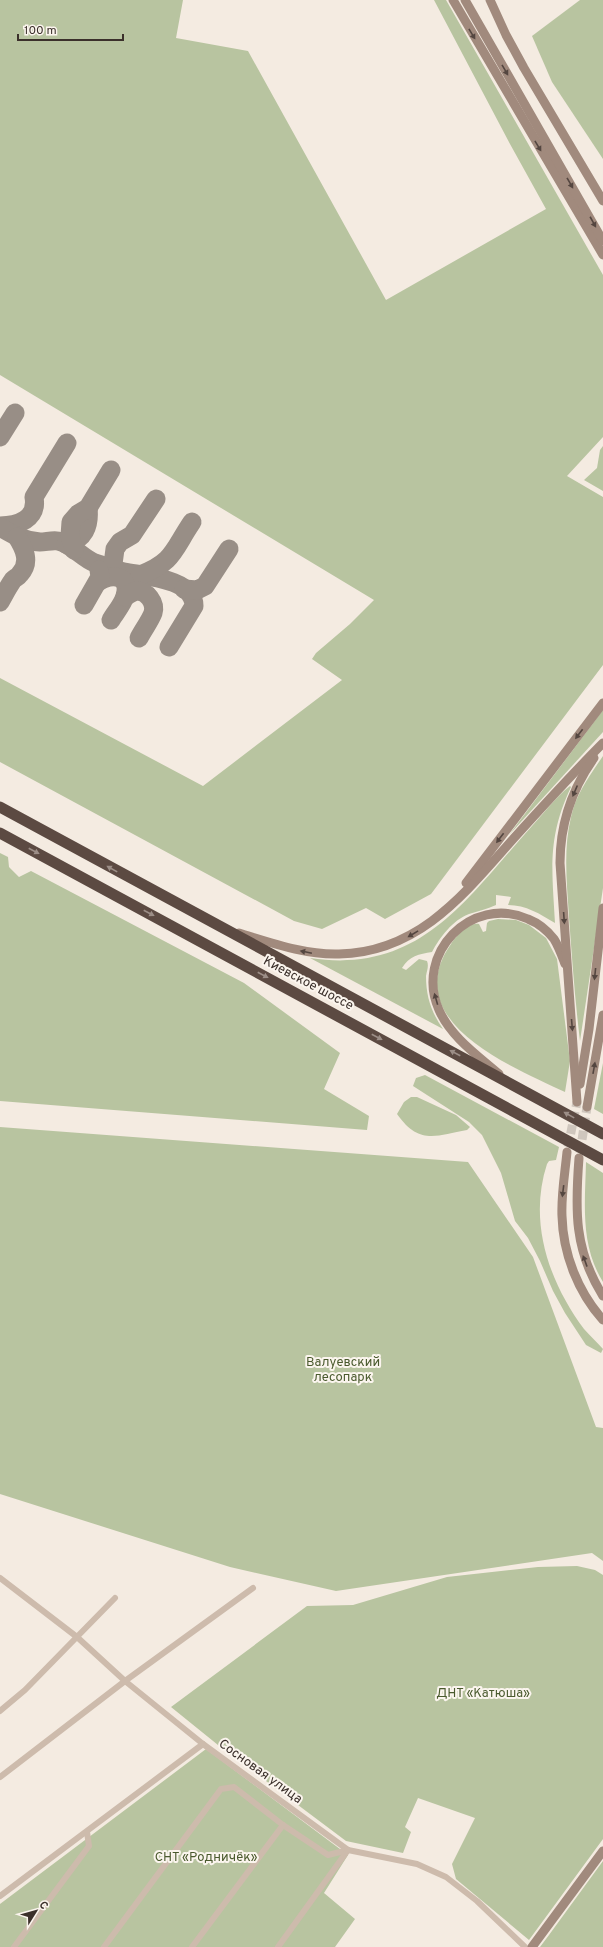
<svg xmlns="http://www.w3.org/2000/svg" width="603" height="1947" font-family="Overpass,sans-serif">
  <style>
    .green { fill: #b8c4a0 }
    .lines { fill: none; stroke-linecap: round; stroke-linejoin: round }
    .taxiway { stroke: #988e86; stroke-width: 19 }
    .secondary-tunnel { stroke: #cfc6bd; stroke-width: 9; stroke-dasharray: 9 4.5; stroke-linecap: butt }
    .street { stroke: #cdbbac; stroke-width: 6 }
    .secondary { stroke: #a18a7d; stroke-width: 9 }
    .highway { stroke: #5c4a42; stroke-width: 11 }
    .oneway { fill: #544640 }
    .oneway2 { fill: #9c8e87 }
    .labels { text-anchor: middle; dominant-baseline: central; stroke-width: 4; stroke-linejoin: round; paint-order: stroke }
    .street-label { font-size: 13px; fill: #3b302b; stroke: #fbf5ee }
    .park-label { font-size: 13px; fill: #4a5a2e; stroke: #fbf5ee }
  </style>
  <rect width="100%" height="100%" fill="#f4ebe1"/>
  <g class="green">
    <path d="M0,0H183L176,38L248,51L386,300L546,209L510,144L434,0H446L603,275V437L567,476L603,497V665L431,894L385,919L366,908L322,929L294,921L0,762V678L203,786L342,680L312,659L316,653L350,624L374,600L0,375Z"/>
    <path d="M580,0H603V159L552,82L532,36Z"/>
    <path d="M603,446V491L584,480L597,468L600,450Z"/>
    <path d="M603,710V732L509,835Z"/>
    <path d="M603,756V888L580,1041C575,1000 572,959 569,917C567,884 563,850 571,817C576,794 590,775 603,756Z"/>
    <path d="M570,786L571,787C547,838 552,869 555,923C540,914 526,905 508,905L511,897L496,895V905C487,909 478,911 469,914C453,920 440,937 432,952C419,954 409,956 402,968L406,970L419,959L427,961C429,966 427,970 426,976C426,996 431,1012 443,1029L310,958C421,975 467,898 532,826C544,813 556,797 570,786Z"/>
    <path d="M0,853L8,857L9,867L19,877L31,871L244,983L340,1053L324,1089L369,1116L367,1130L0,1101Z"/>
    <path d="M498,919L516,920L529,925L546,938L557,959L570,1061L565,1092C512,1067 397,1021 451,944C456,936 469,922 479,924L483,932L486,931L487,923L489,921Z"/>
    <path d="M603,1063V1114L594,1109Z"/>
    <path d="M425,1075L559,1147L556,1160L549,1161L547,1164C528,1222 549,1282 584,1329C590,1336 597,1342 603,1349L601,1353L586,1345L565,1313L553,1291L540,1261L528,1238L515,1221L501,1173L482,1135L469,1122L413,1086L416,1078Z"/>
    <path d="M411,1097H417L456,1115L470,1127L467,1130C435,1136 419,1145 397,1114L404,1102Z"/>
    <path d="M0,1127L468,1162L533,1257L596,1427L603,1428V1561L592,1553L336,1591L230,1567L0,1494Z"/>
    <path d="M586,1162L603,1173V1282C580,1245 585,1204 586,1162Z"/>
    <path d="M577,1566L595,1570L603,1575V1839L529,1940L456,1879L452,1864L475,1818L418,1798L405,1827L411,1832L403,1853L346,1841L218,1745L171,1707L307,1606L353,1605L447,1577L538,1567Z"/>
    <path d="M206,1749L348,1855L324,1893L355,1919L335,1947H0V1904Z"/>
    <path d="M603,1861V1947H540L549,1935Z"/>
  </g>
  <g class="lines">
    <g class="taxiway">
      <path d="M0,437L15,413"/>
      <path d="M0,526C18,526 38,519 34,497L67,443"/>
      <path d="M0,527C13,535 24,541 40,542C46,542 52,540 58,541C72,544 82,558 95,563C104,566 115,570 124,572C143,576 194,578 194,606L169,647"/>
      <path d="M66,544C84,540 90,526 88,508"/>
      <path d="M74,550L70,536L71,522L78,514L88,508L111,470"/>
      <path d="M140,575C174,562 173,550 192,522"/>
      <path d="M120,578L113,564L115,549L120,542L132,535L156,499"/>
      <path d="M98,582C112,572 131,576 125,596C123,604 115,613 111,620"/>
      <path d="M184,589L197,590L205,586L229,549"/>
      <path d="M125,597C128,595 132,592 136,591C147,590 156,603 153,613C150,621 143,630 139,638"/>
      <path d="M0,602C4,595 8,587 13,580C15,578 18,577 20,574C31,562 24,548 17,537"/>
      <path d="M84,605L100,577L99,570"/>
    </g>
    <g class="secondary-tunnel">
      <path d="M568,1147L577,1102"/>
      <path d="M580,1153L587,1107"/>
    </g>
    <g class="street">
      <path d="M0,1578L77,1637L125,1681L203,1744L348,1850L417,1864L446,1877L477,1901L525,1947"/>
      <path d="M0,1711L25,1690L115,1598"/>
      <path d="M0,1777L125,1681L253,1588"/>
      <path d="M0,1896L203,1744"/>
      <path d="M14,1947L89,1846L87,1832"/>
      <path d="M104,1947L221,1789L234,1787L283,1825L328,1855L348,1850"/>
      <path d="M192,1947L283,1825"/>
      <path d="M278,1947L348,1850"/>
    </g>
    <g class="secondary">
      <path d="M453,0L603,255"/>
      <path d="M465,0L603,241"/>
      <path d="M490,0L506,35L524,68L603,201"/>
      <path d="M466,883L603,703"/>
      <path d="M239,933C272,943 305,955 339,954C420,952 465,893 514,838C543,806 572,774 603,743"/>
      <path d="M499,1074C477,1055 451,1037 439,1010C414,954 471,894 528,919C538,923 547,930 554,939C559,947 562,956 565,964"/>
      <path d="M580,1084L589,1029L603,908"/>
      <path d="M577,1102L560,863C560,825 572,789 594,758"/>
      <path d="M587,1107L603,1015"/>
      <path d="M567,1152C565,1173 561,1195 562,1216C563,1254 578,1292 603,1320"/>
      <path d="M579,1158C575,1210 574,1250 603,1296"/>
      <path d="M532,1947L603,1851"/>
    </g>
    <g class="highway">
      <path d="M0,807L603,1134"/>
      <path d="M0,833L603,1160"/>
    </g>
  </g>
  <defs><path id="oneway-solid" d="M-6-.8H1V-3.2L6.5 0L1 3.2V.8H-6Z"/></defs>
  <g class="oneway">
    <use href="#oneway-solid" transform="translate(472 34) rotate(59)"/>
    <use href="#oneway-solid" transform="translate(505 70) rotate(60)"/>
    <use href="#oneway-solid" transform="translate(538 146) rotate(59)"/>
    <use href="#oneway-solid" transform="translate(570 183) rotate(60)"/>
    <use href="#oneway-solid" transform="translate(593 222) rotate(61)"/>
    <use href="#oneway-solid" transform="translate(579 734) rotate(127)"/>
    <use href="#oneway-solid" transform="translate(575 791) rotate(113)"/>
    <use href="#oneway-solid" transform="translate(500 838) rotate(127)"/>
    <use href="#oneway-solid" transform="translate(564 918) rotate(86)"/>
    <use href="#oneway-solid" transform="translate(413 934) rotate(149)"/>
    <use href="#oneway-solid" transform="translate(306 952) rotate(-168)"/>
    <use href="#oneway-solid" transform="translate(595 974) rotate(96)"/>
    <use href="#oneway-solid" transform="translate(436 999) rotate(-106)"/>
    <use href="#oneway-solid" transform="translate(572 1025) rotate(85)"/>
    <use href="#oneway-solid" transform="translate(594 1068) rotate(-80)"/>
    <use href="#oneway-solid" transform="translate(563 1191) rotate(97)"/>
    <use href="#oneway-solid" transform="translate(585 1261) rotate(-110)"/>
  </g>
  <g class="oneway2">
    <use href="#oneway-solid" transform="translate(34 851) rotate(28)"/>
    <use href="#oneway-solid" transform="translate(112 869) rotate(-151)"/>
    <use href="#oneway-solid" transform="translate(149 913) rotate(28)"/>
    <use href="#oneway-solid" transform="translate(263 975) rotate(28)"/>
    <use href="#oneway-solid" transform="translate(377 1037) rotate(28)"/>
    <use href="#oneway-solid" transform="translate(455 1053) rotate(-152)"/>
    <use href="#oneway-solid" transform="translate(569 1115) rotate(-151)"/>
  </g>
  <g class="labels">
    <g class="street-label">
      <text transform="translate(308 984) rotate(28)">Киевское шоссе</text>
      <text transform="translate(260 1772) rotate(36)">Сосновая улица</text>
    </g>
    <g class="park-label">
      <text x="343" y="1363">Валуевский<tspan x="343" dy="15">лесопарк</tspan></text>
      <text x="483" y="1694">ДНТ «Катюша»</text>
      <text x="206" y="1858">СНТ «Родничёк»</text>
    </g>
  </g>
  <g transform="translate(36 1911) rotate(53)" stroke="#fbf5ee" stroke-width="3" paint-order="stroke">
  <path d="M0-3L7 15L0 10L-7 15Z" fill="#3b302b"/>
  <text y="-6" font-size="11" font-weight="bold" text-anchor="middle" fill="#3b302b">С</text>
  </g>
  <path d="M18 34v6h105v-6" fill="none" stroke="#3b302b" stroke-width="2"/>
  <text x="24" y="34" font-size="12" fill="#3b302b" stroke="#fbf5ee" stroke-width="3" paint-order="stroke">100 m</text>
</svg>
